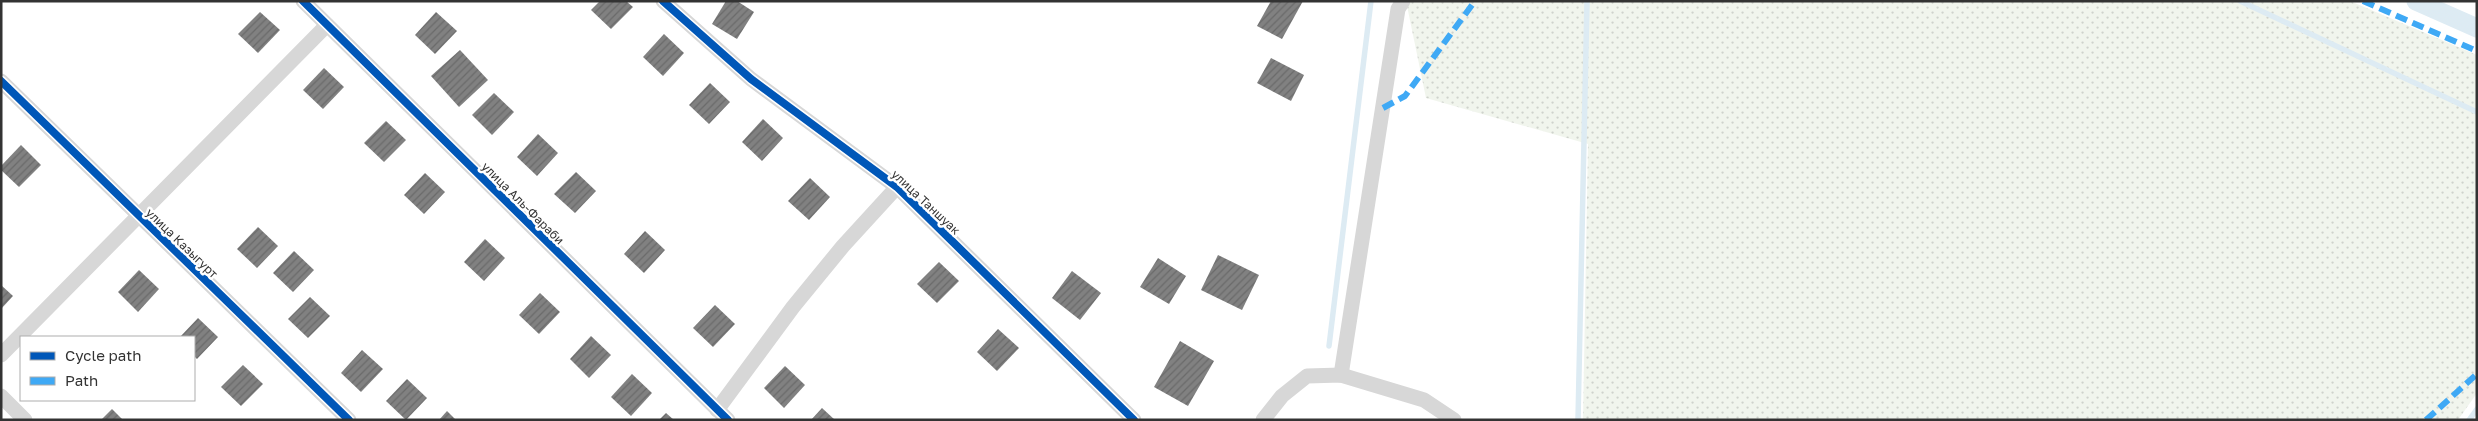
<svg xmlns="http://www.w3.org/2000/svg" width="2478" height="421" font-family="'Golos Text',sans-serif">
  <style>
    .grass { fill: url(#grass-dots) }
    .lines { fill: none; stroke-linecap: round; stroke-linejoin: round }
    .stream { stroke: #ddebf3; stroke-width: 5.5 }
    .canal { stroke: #ddebf3; stroke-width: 19 }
    .building { fill: url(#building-hatch) }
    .minor { stroke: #d7d7d7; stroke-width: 15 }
    .quiet { stroke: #3fa9f5; stroke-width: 6; stroke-dasharray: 12 6; stroke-linecap: butt }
    .cycleway-casing { stroke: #fff; stroke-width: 11 }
    .cycleway { stroke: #0057b8; stroke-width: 8 }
    .labels { text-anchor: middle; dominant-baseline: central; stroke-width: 5; stroke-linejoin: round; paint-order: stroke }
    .street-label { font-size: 12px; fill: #333; stroke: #fff }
  </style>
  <defs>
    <pattern id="grass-dots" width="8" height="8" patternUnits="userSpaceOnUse" patternTransform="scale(1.25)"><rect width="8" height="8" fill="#f1f5ed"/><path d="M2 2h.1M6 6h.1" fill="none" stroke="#cfd2cc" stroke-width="1.8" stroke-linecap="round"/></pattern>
    <pattern id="building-hatch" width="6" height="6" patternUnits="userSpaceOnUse" patternTransform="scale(1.25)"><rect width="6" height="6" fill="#818181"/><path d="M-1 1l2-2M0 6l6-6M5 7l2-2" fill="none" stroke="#6a6a6a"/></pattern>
  </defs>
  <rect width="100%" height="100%" fill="#fff"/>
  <path class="grass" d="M1406,1H2350L2477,55V393L2458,420H1583L1588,144L1426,98Z"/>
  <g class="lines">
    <g class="stream">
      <path d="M2240,1L2477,112"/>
      <path d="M1329,346L1371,1"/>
      <path d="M1578,420L1587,1"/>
      <path d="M2469,420L2477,409"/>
    </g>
    <path class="canal" d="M2416,1L2477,28"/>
  </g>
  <g class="building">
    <path d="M600,1H626L633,7L611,29L591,10Z"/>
    <path d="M726,1H737L754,12L737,39L712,24Z"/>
    <path d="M1271,1H1303L1282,39L1257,26Z"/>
    <path d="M260,12L280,30L258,53L238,34Z"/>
    <path d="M436,12L457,31L435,54L415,35Z"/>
    <path d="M664,34L684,53L663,76L643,57Z"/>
    <path d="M460,50L488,80L459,107L431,76Z"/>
    <path d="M1271,58L1304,75L1291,101L1257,83Z"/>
    <path d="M324,68L344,87L323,109L303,90Z"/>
    <path d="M710,83L730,102L709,124L689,105Z"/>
    <path d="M494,93L514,112L492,135L472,115Z"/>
    <path d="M763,119L783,138L762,161L742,142Z"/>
    <path d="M386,121L406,140L384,162L364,143Z"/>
    <path d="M538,134L558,153L537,176L517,157Z"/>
    <path d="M21,145L41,165L19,187L1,170V166Z"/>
    <path d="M576,172L596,191L575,213L554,194Z"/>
    <path d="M425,173L445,192L424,214L404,195Z"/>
    <path d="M810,178L830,197L809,220L788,201Z"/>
    <path d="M258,227L278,246L257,268L237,249Z"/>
    <path d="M645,231L665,250L644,273L624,254Z"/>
    <path d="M485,239L505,258L484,281L464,262Z"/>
    <path d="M294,251L314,270L293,292L273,273Z"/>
    <path d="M1218,255L1259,275L1242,310L1201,290Z"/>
    <path d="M1158,258L1186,276L1169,304L1140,287Z"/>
    <path d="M939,262L959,281L937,303L917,284Z"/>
    <path d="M139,270L159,289L138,312L118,292Z"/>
    <path d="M1072,271L1101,293L1080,320L1052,298Z"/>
    <path d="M1,285L13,296L1,309Z"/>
    <path d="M540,293L560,312L539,334L519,315Z"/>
    <path d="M310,297L330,316L308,338L288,319Z"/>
    <path d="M715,305L735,324L713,347L693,328Z"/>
    <path d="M198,318L218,337L197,359L194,356V337H180Z"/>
    <path d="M998,329L1019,348L997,371L977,352Z"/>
    <path d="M591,336L611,355L589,378L570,359Z"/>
    <path d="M1180,341L1214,361L1188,406L1154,387Z"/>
    <path d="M362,350L383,369L361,392L341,373Z"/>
    <path d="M243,365L263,384L241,406L221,387Z"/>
    <path d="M785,366L805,385L784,408L764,388Z"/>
    <path d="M632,374L652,393L631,416L611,397Z"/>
    <path d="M407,379L427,398L406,420L386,401Z"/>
    <path d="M822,408L835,420H811Z"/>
    <path d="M112,409L123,420H101Z"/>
    <path d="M447,411L456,420H439Z"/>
    <path d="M666,413L674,420H659Z"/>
  </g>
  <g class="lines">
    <g class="minor">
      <path d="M303,1L728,420"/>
      <path d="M663,1L751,79L897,187L1134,420"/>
      <path d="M1,81L349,420"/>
      <path d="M1,355L327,25"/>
      <path d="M1341,375L1398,9L1403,1"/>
      <path d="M1,396L25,420"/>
      <path d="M717,410L793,307L843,246L897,187"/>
      <path d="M1263,420L1282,396L1307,376L1341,375L1424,400L1454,420"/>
    </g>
    <g class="quiet">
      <path d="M2363,1L2477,51"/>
      <path d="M1383,108L1405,96L1475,1"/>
      <path d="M2426,420L2477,374"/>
    </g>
    <g class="cycleway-casing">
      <g id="cycleway">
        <path d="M303,1L728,420"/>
        <path d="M663,1L751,79L897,187L1134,420"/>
        <path d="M1,81L349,420"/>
      </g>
    </g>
    <use href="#cycleway" class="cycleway"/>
  </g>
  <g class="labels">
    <g class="street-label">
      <text transform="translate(926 202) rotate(43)">улица Таншуак</text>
      <text transform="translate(523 203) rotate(45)">улица Аль-Фараби</text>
      <text transform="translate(182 243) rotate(44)">улица Казыгурт</text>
    </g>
  </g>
  <rect width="2478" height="421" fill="none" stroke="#333333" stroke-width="5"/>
  <rect x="20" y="336" width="175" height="65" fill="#ffffff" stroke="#adadad"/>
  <rect x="30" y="352" width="25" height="8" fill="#0057b8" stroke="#adadad"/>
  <text x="65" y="361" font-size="15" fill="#333333">Cycle path</text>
  <rect x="30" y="377" width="25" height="8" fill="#3fa9f5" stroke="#adadad"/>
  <text x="65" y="386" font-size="15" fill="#333333">Path</text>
</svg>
